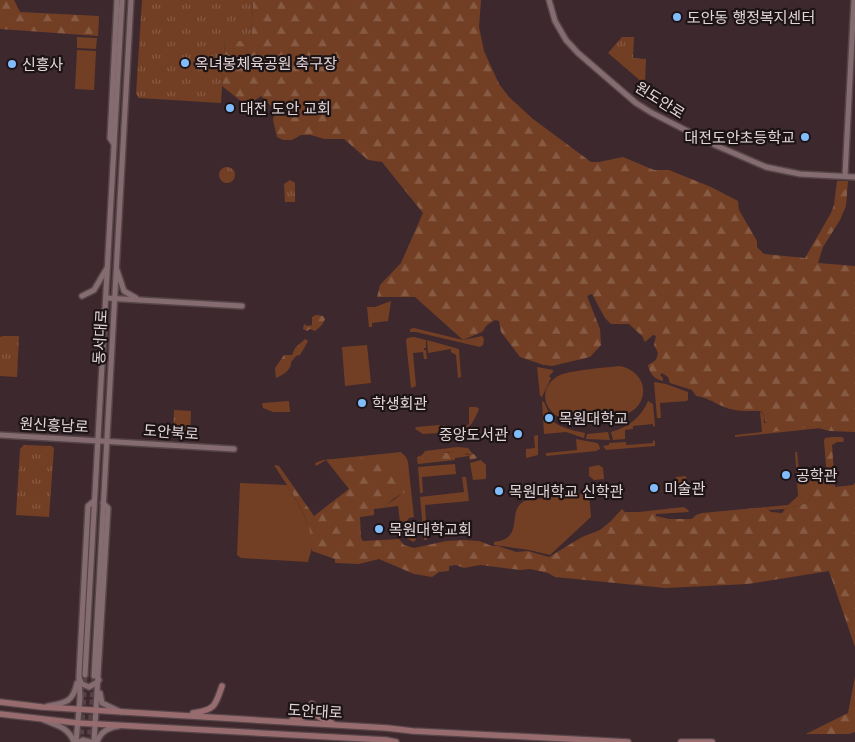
<svg xmlns="http://www.w3.org/2000/svg" width="855" height="742" font-family="'PT Sans','Noto Sans KR',sans-serif">
  <style>
    .green { fill: #733f24 }
    .forest { fill: url(#forest-firs) }
    .park { fill: url(#park-tufts) }
    .lines { fill: none; stroke-linecap: round; stroke-linejoin: round }
    .tertiary-tunnel { stroke: #564247; stroke-width: 5; stroke-dasharray: 5 2.5; stroke-linecap: butt }
    .tertiary-casing { stroke: #554448; stroke-width: 8 }
    .secondary-casing { stroke: #554448; stroke-width: 8 }
    .tertiary { stroke: #846c71; stroke-width: 5 }
    .secondary { stroke: #986c6e; stroke-width: 5.5 }
    .poi-dot { fill: #80bdfa; stroke: #1d1416; stroke-width: 2 }
    .labels { text-anchor: middle; dominant-baseline: central; stroke-width: 4.5; stroke-linejoin: round; paint-order: stroke }
    .poi-label { font-size: 15px; fill: #e2d4d7; stroke: #1d1416; text-anchor: start }
    .street-label { font-size: 15px; fill: #e2d4d7; stroke: #1d1416 }
  </style>
  <defs>
    <pattern id="forest-firs" width="22" height="20" patternUnits="userSpaceOnUse" patternTransform="scale(1.25)"><rect width="22" height="20" fill="#733f24"/><path d="M5 1l3.5 6h-7zM16 11l3.5 6h-7z" fill="#875a43"/></pattern>
    <pattern id="park-tufts" width="24" height="20" patternUnits="userSpaceOnUse" patternTransform="scale(1.25)"><rect width="24" height="20" fill="#733f24"/><path d="M3 7l-1-3M5 7V3M7 7l1-3M15 17l-1-3M17 17v-4M19 17l1-3" fill="none" stroke="#875a43"/></pattern>
  </defs>
  <rect width="100%" height="100%" fill="#3d282e"/>
  <g class="green">
    <path d="M77,37L97,38L96,49L77,48Z"/>
    <path d="M77,50L96,51L94,90L75,89Z"/>
    <path d="M391,301L388,321L372,323V327H369L367,307H375Z"/>
    <path d="M414,328L463,340L482,336L484,339L483,345L480,347L416,332H410V329Z"/>
    <path d="M414,337L426,340V348H424V350H426L427,359H424L423,352L413,353L416,386L411,388L406,341L407,338Z"/>
    <path d="M427,340L459,349L461,377L458,378L456,355L451,352V349L428,353Z"/>
    <path d="M367,345L371,383L345,386L342,347Z"/>
    <path d="M619,366C646,370 653,402 627,414C616,420 592,420 578,421C553,424 532,396 555,378C564,370 605,368 619,366Z"/>
    <path d="M537,367L553,370V372L549,376L551,378L542,397L540,396Z"/>
    <path d="M654,382L666,384L688,392V399L687,401L660,403L661,418H657Z"/>
    <path d="M289,401L290,412H273L263,408L262,403Z"/>
    <path d="M542,401L544,402L549,413L547,417C558,427 570,430 585,433L584,438L566,432L544,434Z"/>
    <path d="M648,401L653,404L655,426L653,427V424L633,426V429L625,430V439L613,440L611,432C628,427 641,418 648,401Z"/>
    <path d="M469,407H476L479,409C470,431 466,431 443,433V425H445L446,430L462,429L469,424Z"/>
    <path d="M760,411L765,416L764,423L801,428H821L735,437V435L762,432Z"/>
    <path d="M440,425V433L423,434L415,429L416,427Z"/>
    <path d="M608,432L610,440L586,439L587,434Z"/>
    <path d="M538,435V455L526,458V449L535,448L534,436Z"/>
    <path d="M576,439L597,443L599,445L600,449L596,451L546,456V453L577,450Z"/>
    <path d="M653,440L655,441V446L606,450L603,446L609,445V443L626,442V445L653,443Z"/>
    <path d="M457,447L468,448L473,454C467,456 464,451 458,451C444,452 430,455 417,460V457L422,455L425,451Z"/>
    <path d="M401,452L406,457L408,462L414,517L409,518L407,521L400,522L398,506L383,508C390,501 400,497 405,490L326,460L316,466L315,463L323,460Z"/>
    <path d="M795,452H797L800,479L827,475V477L812,488V495L807,503L785,509L770,510L766,507L788,505L798,496Z"/>
    <path d="M481,460L486,465V479L473,480L470,463Z"/>
    <path d="M455,464L456,474L422,477L423,493H420L418,467Z"/>
    <path d="M599,465L603,468L604,479L594,480L589,476V467Z"/>
    <path d="M686,476L688,489L685,491L659,492L676,489V477Z"/>
    <path d="M462,477H466L469,501L425,505L427,540H424L420,497L464,492Z"/>
    <path d="M240,483L287,485C296,499 314,529 312,546C312,551 309,557 308,562L241,558L237,555Z"/>
    <path d="M589,493L591,517L550,555L529,550L494,545V542C527,539 504,508 527,500Z"/>
    <path d="M414,526L416,540L413,542L403,536L401,527Z"/>
  </g>
  <g class="forest">
    <path d="M0,0H14L20,12L99,16L98,36L0,29Z"/>
    <path d="M253,0H481L479,27L484,51L499,84L509,97L533,119L591,162H599L623,157L654,170H669L711,187L738,201L739,210L757,241V247L764,254L805,258L831,213L834,205L837,181H848L846,206L840,220L823,247L818,263L855,266V432L830,431L818,428H801L771,432L766,430L765,416L761,411C748,411 735,412 722,406C713,402 706,397 696,396L692,390L670,383L668,377L662,373L660,375L663,378V381C654,379 650,374 648,365L656,360L658,353L654,345L656,336L653,335L645,342L642,336L629,324H611L605,318L592,294L587,296L600,329L601,345L590,357L552,366L544,365L520,357L501,332L499,321L495,320L487,325L482,332L463,340L415,297H377L380,285L401,263L423,213L382,162L368,160L344,139H324L311,135H301L292,140H283L277,137L273,120L275,110L261,96L247,106L222,86L225,41H251Z"/>
    <path d="M316,315L323,316L325,319L322,325L315,331L310,329L307,331L303,329L304,324L308,326L312,325V317Z"/>
    <path d="M305,339L308,341C307,343 302,352 300,355L296,356L291,362C292,370 281,376 276,378L275,368L284,355H292L295,348Z"/>
    <path d="M833,437H842L844,439L843,442H837L832,445L835,487L853,485L855,483V647L829,571L748,584L665,588L555,577L548,573L530,569L521,570L480,565L464,568L456,565L449,566V571L439,572L432,577L414,574L379,559L359,564L335,563V559L312,551C313,519 291,492 274,465L279,466L314,516L349,489L326,460L360,458L400,467L405,492L393,499L383,508L374,509V515L360,517L361,538L363,541L399,539L404,545L414,548L446,541L464,540L479,541L492,546H498L516,552L528,551L549,557L582,537L600,530L610,522L622,509L625,512H639L684,507L688,510L689,512L656,514V516L669,519H692L696,515L702,513L766,507L771,512L782,513L785,509L807,503L812,495V481L827,477L824,441L825,438Z"/>
    <path d="M456,450H462L467,455L474,454L477,458L470,460L469,456L455,458V460L418,464L417,460C423,458 428,456 432,454C440,451 449,455 456,450Z"/>
    <path d="M855,677V732L849,734H806L848,713Z"/>
  </g>
  <g class="park">
    <path d="M142,0H253L251,41H225L221,103L139,98L136,94Z"/>
    <path d="M622,37H634L633,58L646,59L645,81L642,82L608,53Z"/>
    <circle cx="227" cy="175" r="8"/>
    <path d="M290,180L295,183V202H285L284,184Z"/>
    <path d="M3,336H19L17,377L0,376V337Z"/>
    <path d="M174,410L191,411L190,437L173,436Z"/>
    <path d="M24,445L51,446L54,448L49,517L16,515L20,449Z"/>
  </g>
  <g class="lines">
    <g class="tertiary-tunnel">
      <path d="M81,742L85,675"/>
      <path d="M89,742L94,676"/>
    </g>
    <g class="tertiary-casing">
      <g id="tertiary">
        <path d="M549,0L555,21L566,40L578,53L636,103L652,113L715,145L766,167L800,174L855,177"/>
        <path d="M114,144L110,138L117,0"/>
        <path d="M845,176L854,0"/>
        <path d="M117,270L124,291L136,298"/>
        <path d="M82,296L94,290L107,268"/>
        <path d="M106,298L242,306"/>
        <path d="M0,435L234,449"/>
        <path d="M85,675L122,0"/>
        <path d="M94,676L131,0"/>
        <path d="M79,678L82,684L89,687L96,683L99,680"/>
        <path d="M100,693L102,703L121,712"/>
        <path d="M48,706C66,703 73,702 77,683"/>
        <path d="M44,720C57,725 69,728 74,742"/>
        <path d="M76,742L80,698L79,675L88,506L94,501"/>
        <path d="M79,742L83,740L90,742"/>
        <path d="M94,742L108,508L103,503"/>
        <path d="M97,742C101,731 108,728 119,726"/>
      </g>
    </g>
    <g class="secondary-casing">
      <g id="secondary">
        <path d="M0,702L42,707L387,728L413,731L628,742"/>
        <path d="M312,704C315,718 320,718 332,723"/>
        <path d="M193,713C215,710 215,706 222,686"/>
        <path d="M0,714L78,723L386,740L396,742"/>
        <path d="M292,720L306,716L312,704"/>
        <path d="M681,742H712"/>
      </g>
    </g>
    <use href="#tertiary" class="tertiary"/>
    <use href="#secondary" class="secondary"/>
  </g>
  <g class="poi-dot">
    <circle cx="677" cy="17" r="5"/>
    <circle cx="185" cy="63" r="5"/>
    <circle cx="12" cy="64" r="5"/>
    <circle cx="230" cy="108" r="5"/>
    <circle cx="805" cy="137" r="5"/>
    <circle cx="362" cy="403" r="5"/>
    <circle cx="549" cy="418" r="5"/>
    <circle cx="518" cy="434" r="5"/>
    <circle cx="786" cy="475" r="5"/>
    <circle cx="654" cy="488" r="5"/>
    <circle cx="499" cy="491" r="5"/>
    <circle cx="379" cy="529" r="5"/>
  </g>
  <g class="labels">
    <g class="poi-label">
      <text x="687" y="17">도안동 행정복지센터</text>
      <text x="195" y="63">옥녀봉체육공원 축구장</text>
      <text x="22" y="64">신흥사</text>
      <text x="240" y="108">대전 도안 교회</text>
      <text x="795" y="137" text-anchor="end">대전도안초등학교</text>
      <text x="372" y="403">학생회관</text>
      <text x="559" y="418">목원대학교</text>
      <text x="508" y="434" text-anchor="end">중앙도서관</text>
      <text x="796" y="475">공학관</text>
      <text x="664" y="488">미술관</text>
      <text x="509" y="491">목원대학교 신학관</text>
      <text x="389" y="529">목원대학교회</text>
    </g>
    <g class="street-label">
      <text transform="translate(660 100) rotate(32)">원도안로</text>
      <text transform="translate(100 337) rotate(-87)">동서대로</text>
      <text transform="translate(54 425) rotate(3)">원신흥남로</text>
      <text transform="translate(171 432) rotate(4)">도안북로</text>
      <text transform="translate(315 711) rotate(3)">도안대로</text>
    </g>
  </g>
</svg>
